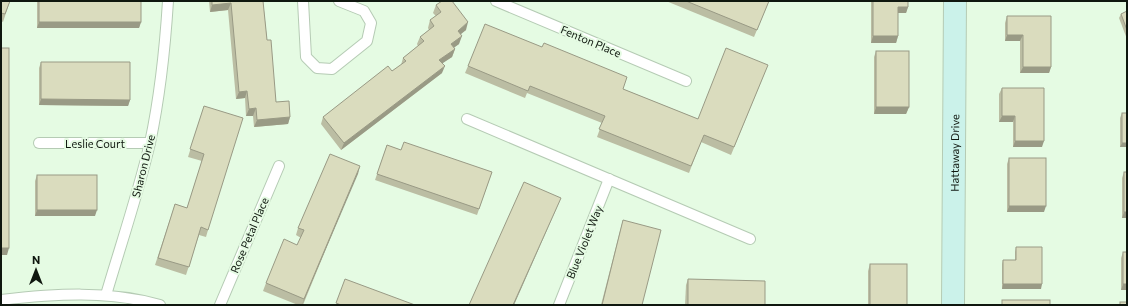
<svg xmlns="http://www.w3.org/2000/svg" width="1128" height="306" font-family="Commissioner,sans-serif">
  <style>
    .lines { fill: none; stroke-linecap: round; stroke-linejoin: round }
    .lane-casing { stroke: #b5cbb4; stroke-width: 12 }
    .secondary-casing { stroke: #b5cbb4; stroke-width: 24 }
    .lane { stroke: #fff; stroke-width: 10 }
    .secondary { stroke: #cbf2ea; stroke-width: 22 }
    .wall { fill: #bbbda3 }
    .shaded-wall { fill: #999a85 }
    .building { fill: #dadcbe; stroke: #999a85 }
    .labels { text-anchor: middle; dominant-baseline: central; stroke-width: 4; stroke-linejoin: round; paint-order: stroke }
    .street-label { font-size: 11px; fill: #0f170f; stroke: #e5fbe3 }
  </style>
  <rect width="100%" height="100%" fill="#e5fbe3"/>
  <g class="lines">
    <g class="lane-casing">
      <g id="lane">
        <path d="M303,1L306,57L317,68L332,69L367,41L371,23L364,11L339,1"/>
        <path d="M496,1L686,81"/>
        <path d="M467,119L750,239"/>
        <path d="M39,143H150"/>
        <path d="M106,295C121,244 138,194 150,143C160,96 165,49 168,1"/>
        <path d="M1,300C54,294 109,290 160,305"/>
        <path d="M220,305L279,166"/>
        <path d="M559,305L609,179"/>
      </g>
    </g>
    <g class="secondary-casing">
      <g id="secondary">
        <path id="s1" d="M953,305L955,1"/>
      </g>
    </g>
    <use href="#lane" class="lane"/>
    <use href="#secondary" class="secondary"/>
  </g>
  <g class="wall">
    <path d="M1,1H10L3,22L1,21Z"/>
    <path d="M37,1H141V22L139,28H37Z"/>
    <path d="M209,1H263L267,40L276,102L290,117L288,124L254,127L253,116H246L245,98L236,99L228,10L210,12Z"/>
    <path d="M666,1H769L754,37Z"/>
    <path d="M871,1H908V7L906,13H898V36L896,43H871Z"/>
    <path d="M436,5L466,30L460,34L459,44L453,48L455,49L452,57L442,63V73L341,150L321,124L323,117L401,65L403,58L418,46L417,44L420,37L429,30L428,28L430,20L436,16L433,13Z"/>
    <path d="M1127,11V39L1119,18L1121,14Z"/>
    <path d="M1007,16L1051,67L1049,73H1020V41H1005V23Z"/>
    <path d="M876,51L909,107L906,114H874V57Z"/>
    <path d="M41,62L130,100L128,106L39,105V68Z"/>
    <path d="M468,66L623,89L698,119L765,72L731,155L701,142L689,173L597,137L602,123L527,93L525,98L465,73Z"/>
    <path d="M1002,88L1042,147H1013V122H999V94Z"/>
    <path d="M204,106L208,230L206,237L199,235L186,275L155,265L175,204L187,208L202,161L188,157Z"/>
    <path d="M1122,113L1127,147H1120V118Z"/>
    <path d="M387,145L401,150L492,172L477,215L375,180Z"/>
    <path d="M1009,158L1044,212H1007V164Z"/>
    <path d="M360,166L303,305H298L263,291L266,283L297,245L301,238L296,235L298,228Z"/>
    <path d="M1124,172L1127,218H1122V178Z"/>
    <path d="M37,175L95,216H35V181Z"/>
    <path d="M623,220L642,305H601L621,227Z"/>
    <path d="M1016,247L1041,289H1002V264L1003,260H1015V252Z"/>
    <path d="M1123,252L1127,290H1121V258Z"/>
    <path d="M870,264L907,305H868V271Z"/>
    <path d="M688,279L765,305H685L686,285Z"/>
  </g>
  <g class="shaded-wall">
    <path d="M231,3L228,10L210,12L212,5Z"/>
    <path d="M898,7H908L906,13H896Z"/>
    <path d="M39,22H141L139,28H37Z"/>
    <path d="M468,22L466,30L455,39L458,31Z"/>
    <path d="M1007,35H1023L1020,41H1005Z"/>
    <path d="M462,36L459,44L448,52L451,44Z"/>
    <path d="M873,36H898L896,43H871Z"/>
    <path d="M455,49L452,57L437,67L439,60Z"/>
    <path d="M445,66L442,73L341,150L344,143Z"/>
    <path d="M1023,67H1051L1049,73H1020Z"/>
    <path d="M247,91L245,98L236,99L239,92Z"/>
    <path d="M41,99L130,100L128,106L39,105Z"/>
    <path d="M876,107H909L906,114H874Z"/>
    <path d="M256,108L253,116H246L249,109Z"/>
    <path d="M1002,116H1015L1013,122H999Z"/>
    <path d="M290,117L288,124L254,127L257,120Z"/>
    <path d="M1015,141H1044L1042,147H1013Z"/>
    <path d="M1122,143H1127V147H1120Z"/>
    <path d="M360,166L358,174L302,305L304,299Z"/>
    <path d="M561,198L558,205L514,305H513Z"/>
    <path d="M1009,206H1046L1044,212H1007Z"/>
    <path d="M37,210H97L95,216H35Z"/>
    <path d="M1124,212H1127V218H1122Z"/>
    <path d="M1,248H9L7,255H1Z"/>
    <path d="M1003,284H1042L1041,289H1002Z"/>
    <path d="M1123,284H1127V290H1121Z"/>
  </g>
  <g class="building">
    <path d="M1,1H10L5,14L1,13Z"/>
    <rect x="39" y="1" width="102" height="21"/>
    <path d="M212,1H263L267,40H271L276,102L289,101L290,117L257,120L256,108L249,109L247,91L239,92L231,3L212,5Z"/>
    <path d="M442,1H452L468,22L458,31L462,36L451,44L455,49L439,60L445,66L344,143L323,117L388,66L392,71L406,61L403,58L424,41L420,37L434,26L430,20L441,12L436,5Z"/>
    <path d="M686,1H769L757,30Z"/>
    <path d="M873,1H908V7H898V36H873Z"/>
    <path d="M1127,11V30L1121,14Z"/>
    <path d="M1007,16H1051V67H1023V35H1007Z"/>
    <path d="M485,24L542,47L544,43L627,77L623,89L698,119L726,48L768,65L734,147L704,135L691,166L599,129L605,116L530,86L528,91L468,66Z"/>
    <rect x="1" y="48" width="8" height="200"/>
    <rect x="876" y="51" width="33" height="56"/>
    <path d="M41,62H130V100L41,99Z"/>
    <path d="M1002,88H1044V141H1015V116H1002Z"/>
    <path d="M204,106L243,118L208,230L201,227L189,267L158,258L175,204L187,208L204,154L190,149Z"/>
    <rect x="1122" y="113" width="5" height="30"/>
    <path d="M404,142L492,172L479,209L377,174L387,145L401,150Z"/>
    <path d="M330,154L360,166L304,299L266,283L284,239L297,245L304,230L298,228Z"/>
    <rect x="1009" y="158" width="37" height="48"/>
    <rect x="1124" y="172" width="3" height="40"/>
    <rect x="37" y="175" width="60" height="35"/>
    <path d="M524,182L561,198L513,305H469Z"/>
    <path d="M623,220L661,230L642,305H602Z"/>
    <path d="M1016,247H1042V284H1003V260H1016Z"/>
    <rect x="1123" y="252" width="4" height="32"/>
    <rect x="870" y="264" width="37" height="41"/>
    <path d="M345,279L415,305H341L336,303Z"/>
    <path d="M688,279L765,281V305H688Z"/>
    <rect x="1002" y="300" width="48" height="5"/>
    <rect x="1120" y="302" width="7" height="3"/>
  </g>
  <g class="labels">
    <g class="street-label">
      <text transform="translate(591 41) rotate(23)">Fenton Place</text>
      <text x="95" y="143">Leslie Court</text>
      <text stroke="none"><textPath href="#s1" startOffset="152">Hattaway Drive</textPath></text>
      <text transform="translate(143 166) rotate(-76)">Sharon Drive</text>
      <text transform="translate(249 235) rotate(-67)">Rose Petal Place</text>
      <text transform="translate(584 242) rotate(-68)">Blue Violet Way</text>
    </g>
  </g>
  <rect width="1128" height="306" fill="none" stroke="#0f170f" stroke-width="4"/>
  <g transform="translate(36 270)" stroke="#e5fbe3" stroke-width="3" paint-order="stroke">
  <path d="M0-3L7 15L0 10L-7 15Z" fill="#0f170f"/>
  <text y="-6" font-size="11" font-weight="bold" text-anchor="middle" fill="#0f170f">N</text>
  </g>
</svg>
